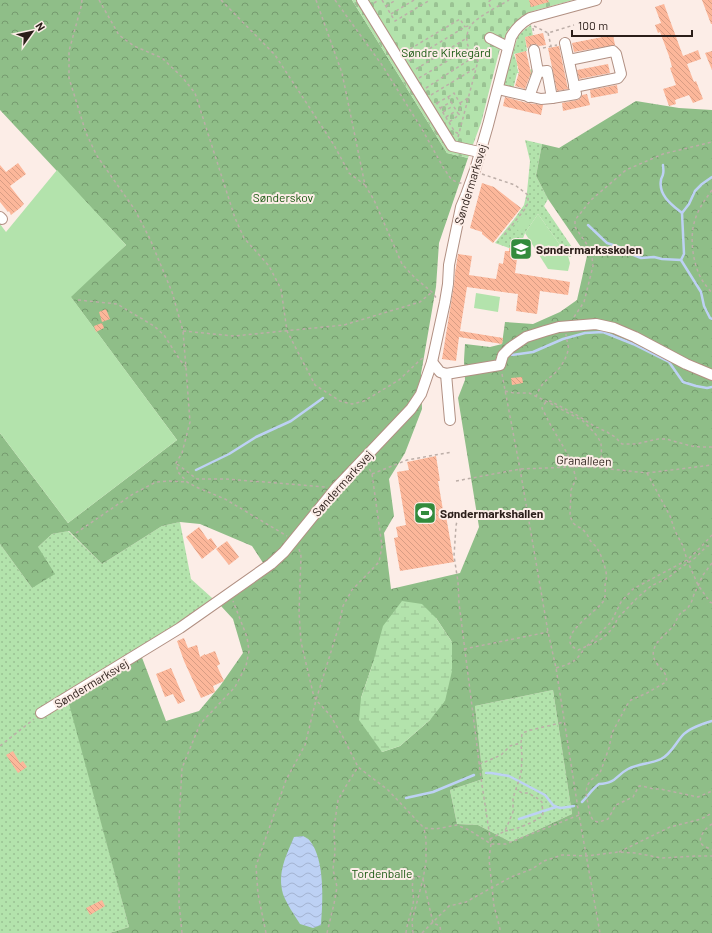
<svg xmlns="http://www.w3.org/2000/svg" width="712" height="933" font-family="Barlow,sans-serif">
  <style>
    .green { fill: url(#green-dots) }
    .forest { fill: url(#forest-crowns); fill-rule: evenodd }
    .wetland { fill: url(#wetland-marsh) }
    .cemetery { fill: url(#cemetery-stones) }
    .pitch { fill: #b3e3ac }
    .water { fill: url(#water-waves) }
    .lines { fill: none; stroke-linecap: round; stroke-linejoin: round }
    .stream { stroke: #bdd1f4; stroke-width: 2.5 }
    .building { fill: url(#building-back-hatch) }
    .minor-casing { stroke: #b19083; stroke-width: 12 }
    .path { stroke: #bcaea8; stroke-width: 1.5; stroke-dasharray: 3 3; stroke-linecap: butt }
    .minor { stroke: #fff; stroke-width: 10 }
    .labels { text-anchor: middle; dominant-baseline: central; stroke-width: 4; stroke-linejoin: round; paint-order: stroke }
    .park-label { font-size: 12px; fill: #1a5912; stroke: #fcede7 }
    .street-label { font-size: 12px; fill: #2b1e19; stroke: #fcede7 }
    .poi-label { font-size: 12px; font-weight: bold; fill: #2b1e19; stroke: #fcede7; text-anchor: start }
  </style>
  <defs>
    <pattern id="green-dots" width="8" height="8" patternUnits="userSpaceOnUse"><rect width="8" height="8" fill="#b3e3ac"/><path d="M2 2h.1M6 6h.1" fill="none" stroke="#9ac293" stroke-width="1.8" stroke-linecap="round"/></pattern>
    <pattern id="forest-crowns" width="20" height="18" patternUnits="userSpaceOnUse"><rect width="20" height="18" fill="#8fbe88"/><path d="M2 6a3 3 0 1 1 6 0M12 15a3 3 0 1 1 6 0" fill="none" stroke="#759a6e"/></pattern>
    <pattern id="wetland-marsh" width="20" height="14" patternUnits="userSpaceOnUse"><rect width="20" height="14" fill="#b3e3ac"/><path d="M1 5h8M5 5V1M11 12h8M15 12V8" fill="none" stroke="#9ac293"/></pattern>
    <pattern id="cemetery-stones" width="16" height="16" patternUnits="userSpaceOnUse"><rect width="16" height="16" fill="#b3e3ac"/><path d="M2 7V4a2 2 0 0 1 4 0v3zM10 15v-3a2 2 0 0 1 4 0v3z" fill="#9ac293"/></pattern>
    <pattern id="water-waves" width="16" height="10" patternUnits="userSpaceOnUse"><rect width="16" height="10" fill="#bdd1f4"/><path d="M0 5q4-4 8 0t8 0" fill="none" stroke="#a3b3d1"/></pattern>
    <pattern id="building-back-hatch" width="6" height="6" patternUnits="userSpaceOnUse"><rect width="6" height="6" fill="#fcb79a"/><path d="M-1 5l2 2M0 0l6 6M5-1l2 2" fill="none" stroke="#d89d84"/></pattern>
  </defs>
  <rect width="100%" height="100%" fill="#fcede7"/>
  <g class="green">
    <path d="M531,25L533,36L525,37L527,51L514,54L518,66H517L518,72L533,69L531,77L517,73L513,90L503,88L515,45L518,36L525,29Z"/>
    <path d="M525,140L542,144L536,176L548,199L544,206L576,253L570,257L568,256L538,214L525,233L518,252H515V249L509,248L495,243L515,218L524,205L527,192L530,161Z"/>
    <path d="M180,522L191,579L221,606L69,700L129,927L110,933H0V544L32,588L38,547L52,534L68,531L102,564L162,526Z"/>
    <path d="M553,690L572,814L511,842L478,825L457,824L450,790L483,779L475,706Z"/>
  </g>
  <path class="forest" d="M0,0H352L447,153L468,158L439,243L436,287L421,374L422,409L405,453L389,479L394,516L384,533L391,589L460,573L479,527L458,398L465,380L464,360L465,344L490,347L502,344L505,322L533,324L560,312L577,300L587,256L548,199L536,176L542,144L559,148L636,101L679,108L712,110V933H110L129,927L68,700L141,655L166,721L199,711L220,686L243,653L233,619L221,606L269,572L252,546L200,524L180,522L162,526L102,564L69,531L52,534L38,547L55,574L32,588L0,544V433L68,523L177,440L70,296L126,245L0,110ZM436,618L452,642L430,720L400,746L382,752L361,698L373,663ZM553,690L572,814L511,842L478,825L457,824L450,790L483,779L475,706Z"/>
  <path class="wetland" d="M402,601L422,604L436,618L452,642V671L445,701L430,720L400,746L382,752L359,720L361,698L373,663L383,626Z"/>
  <path class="cemetery" d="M352,0H573L533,11L522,16L508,30L499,52L481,123L468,158L447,153Z"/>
  <g class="pitch">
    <path d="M57,170L126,245L71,297L177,440L68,523L0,433V224L6,232Z"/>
    <path d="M538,214L568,256L570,263L568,271L548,269L525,233Z"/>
    <path d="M523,215L530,220L520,232L514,227Z"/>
    <path d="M476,293L500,297L498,312L474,308Z"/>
  </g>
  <path class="water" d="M303,836C305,837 309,839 310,841C325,860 323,901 321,925L313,928L300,924C295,916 286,903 283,894C277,873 286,856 294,837Z"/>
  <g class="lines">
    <g class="stream">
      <path d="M663,165C663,168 664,171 663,174C663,176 661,178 661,180C658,195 672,205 682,213L684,254L681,260L701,292L704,306L710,318L712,319"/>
      <path d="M682,213L689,204L695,191L702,184L712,177"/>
      <path d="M588,225L607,243L622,248L631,254L641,258L654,257L662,259L681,260"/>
      <path d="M512,355L533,352L563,339L585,333L603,332L633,344L669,362L683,382L696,386L707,388L712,387"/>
      <path d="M196,470L229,454L256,437L291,421L323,398"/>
      <path d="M486,773H491L509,776L545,795L553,805L557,807L561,808L574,806"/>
      <path d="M406,798L433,792L474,775"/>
      <path d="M582,802C588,796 592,789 599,784C617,783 615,776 628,769C639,763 651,764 661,759C671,754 675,744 682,736C689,728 702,724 712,721"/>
      <path d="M519,819L556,807"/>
    </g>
  </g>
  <g class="building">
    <path d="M529,0H548L549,2L531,7Z"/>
    <path d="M702,0H712V24H711Z"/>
    <path d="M664,4L683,56L698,50L701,59L687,64L694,82L696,81L703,99L693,103L689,95L675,100L676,104L669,106L663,89L676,85L670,68L672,67L669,56L660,32L658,33L655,25L661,23L655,7Z"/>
    <path d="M543,33L546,45L539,46L536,44H532L527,48L525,37Z"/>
    <path d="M613,35L615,45L574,52L572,43Z"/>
    <path d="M559,46L568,89L557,91L548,48Z"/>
    <path d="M526,51L531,73L525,89L515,86L519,72L515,54Z"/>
    <path d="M712,51V70L705,53Z"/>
    <path d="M608,64L610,73L579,79L577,70Z"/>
    <path d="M617,85L618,93L591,98L590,90Z"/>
    <path d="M587,94L590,105L563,111L562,103L577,100L580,99L582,95Z"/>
    <path d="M505,97L527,103L543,105L541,115L503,106Z"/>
    <path d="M18,163L26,174L10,186L24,204L20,208L11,215L9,211L8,212L0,202V165L6,172Z"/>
    <path d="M482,183L494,187L521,208L493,243L482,234V232L470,228Z"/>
    <path d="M509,248L515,249V252H518L515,273L570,282L568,295L540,291L537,314L516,311L518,294L467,287L460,331L503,338L502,344L459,337L456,361L442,359L454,285L455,273L458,254L472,256L469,275L496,279L499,263L503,264L505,251H509Z"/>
    <path d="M106,309L110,319L102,322L99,312Z"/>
    <path d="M102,323L104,328L96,332L94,326Z"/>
    <path d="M522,377L523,383L512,385L511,378Z"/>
    <path d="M436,456L440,481H438L443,510L451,516H446L454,562L400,571L394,538L398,537L396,527L406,525L397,472L409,470L407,462Z"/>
    <path d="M199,527L208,540L211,538L217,547L202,559L186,537Z"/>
    <path d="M227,541L239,557L229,565L216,549Z"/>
    <path d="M184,638L188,648L197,645L200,657L205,654V655L215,651L220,664L217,666L224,681L213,686L215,692L201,698L184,661L177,641Z"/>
    <path d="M171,668L185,701L178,704L173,694L165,697L156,674Z"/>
    <path d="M13,751L20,763L23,761L27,767L18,773L6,755Z"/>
    <path d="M102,900L105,906L90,915L86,908Z"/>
  </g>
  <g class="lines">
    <g class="minor-casing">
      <g id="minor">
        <path d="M362,0L452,146L479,152"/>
        <path d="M490,38L508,47"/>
        <path d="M534,50L538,72"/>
        <path d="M569,60L613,51L616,54L621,74L618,78L574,87"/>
        <path d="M498,89L541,99L552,98L576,94L565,43"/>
        <path d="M529,97L538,72L547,71L552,98"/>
        <path d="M0,217L2,219"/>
        <path d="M432,362L440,372L446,374L500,365L503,355L510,348L526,337L545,331L559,327L596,324L614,328L635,337L686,364L712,375"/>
        <path d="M446,374L450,420"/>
        <path d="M41,713L180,628L271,564L284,552L336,488L411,409L421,394L432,362L445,302L448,284L449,265L461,207L466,195L475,170L488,125L511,37C516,28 521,23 530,18L596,0"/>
      </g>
    </g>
    <g class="path">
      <path d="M82,0L81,7L69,51V78L86,133L97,156L135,210L150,239L172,292L183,331L186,368L190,422L182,453L176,463L178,472L187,482L196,487L225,499L287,536"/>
      <path d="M99,0L119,35L134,46L162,58L182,77L195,93L235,218L244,238L269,266L281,289L287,331L315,385L340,401L352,404L364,401L399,380L420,360L423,358"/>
      <path d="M221,0L275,55L334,145L349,173L365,185"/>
      <path d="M316,0L342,73L365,185L374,200L402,264L415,278L432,292L437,299"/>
      <path d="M335,0L382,65L422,129L443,167L451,179L458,183H462"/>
      <path d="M382,0L395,21L430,0"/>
      <path d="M491,0L488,2L492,10"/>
      <path d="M374,3L379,0"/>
      <path d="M386,6L396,0"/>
      <path d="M391,14L414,0"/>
      <path d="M534,26L548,33L574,25"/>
      <path d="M533,28L534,34"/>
      <path d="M548,33L551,46"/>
      <path d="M543,48L557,45"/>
      <path d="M405,52L460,19L465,27"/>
      <path d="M409,61L465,27L471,25"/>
      <path d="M416,69L467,38"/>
      <path d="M419,78L469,48"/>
      <path d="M426,88L475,56"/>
      <path d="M431,95L477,67"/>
      <path d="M448,97L454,93L461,105L459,115"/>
      <path d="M437,103L448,97L459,115L449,122"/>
      <path d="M460,103L468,98"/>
      <path d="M436,104L437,103L455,132L459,134"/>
      <path d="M440,108L451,102"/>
      <path d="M443,112L453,106"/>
      <path d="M446,117L456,111"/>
      <path d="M458,137L478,61C474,55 468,49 467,42C466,36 468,29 472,24C479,16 499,6 509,0"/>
      <path d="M482,174L515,185L528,195V203L525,209L504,235"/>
      <path d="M712,190C705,200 698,209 695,220C689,237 693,265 702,280C705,285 709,289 712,293"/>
      <path d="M78,300L117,304L154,326L164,335L180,360L186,367"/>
      <path d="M574,317L584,302L593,266L592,257L588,246L575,227V220L591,200L626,170L663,154L712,142"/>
      <path d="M183,331L234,336L344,325L420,302L432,292"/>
      <path d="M502,374L520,469L548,632L556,668L579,815L600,933"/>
      <path d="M505,391L514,393H529L548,402L583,421C589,427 599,436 601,444C602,451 601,461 601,468"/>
      <path d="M536,397C537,394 538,391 540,388C544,381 550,378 556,372C561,367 567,357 568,350C569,344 566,340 566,334"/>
      <path d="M712,447H701L691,446L666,439H658L636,444H622L615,437L607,432L594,426L575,414L550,401L545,403L542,408L550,424L567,453L573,467L576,479L571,490L570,516L573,523C577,527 582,528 585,532C588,535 589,539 592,543C593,544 595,545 596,547C600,551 605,566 606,572C607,577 606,581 605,585C605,590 606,595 604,600C599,611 551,638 578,650L592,644L603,638L611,630L615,625L617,619L637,598L651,586L668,578L675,572L695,558L707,546H712"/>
      <path d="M177,464L197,479H226L326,487"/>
      <path d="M647,473L670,516L675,531L683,546L687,560L698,585L710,602L712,603"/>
      <path d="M372,474L407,460L452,452"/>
      <path d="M456,481L520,469L572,467L601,468L647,473L712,465"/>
      <path d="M459,511L456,526L454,556L458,582L459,603L481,778L491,844L489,859L494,906L500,929L499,933"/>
      <path d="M76,533L133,494L156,482L169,481L187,482"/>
      <path d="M299,549L301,556L299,613L301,642L313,693L316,700L330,715L343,737L358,767L388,790L424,828L436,829L457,825L469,830L491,844H506L579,815"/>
      <path d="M712,563C709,567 706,571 703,575C700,581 698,587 695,592C693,596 692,603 689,606C687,610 682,611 680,614C677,617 676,622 674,625C668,633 657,639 654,649C649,665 670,670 666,682L647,693L631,700L627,705L612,733L609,748L600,773L591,780L587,786L586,793L590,815L593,820L597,822L602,821L608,819L616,805L633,797L639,786H642L654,789H660L698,797L712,791"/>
      <path d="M587,646L611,622L621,602L633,589L687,560L697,551L712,535"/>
      <path d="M464,649L548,632"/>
      <path d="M556,668C570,664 576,662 584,649"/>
      <path d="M0,746L34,719"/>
      <path d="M479,764L485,762L501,755L510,746L521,743"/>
      <path d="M712,824C707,827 698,836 701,843C702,846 709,848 712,850"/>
      <path d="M505,831C519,829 531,823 543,816L542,802L537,798L528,793H522L516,789"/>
      <path d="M490,839L505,831L513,812V798L521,774L522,757L521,743L522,733L531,730L564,722"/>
      <path d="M619,852L670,827L701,819L712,813"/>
      <path d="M182,933L179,903V822L182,768L200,724L235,687L246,666L249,651L247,637L233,601"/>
      <path d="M266,933L258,894L256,866L286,780L305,745L316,700L338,629L343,606L352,590L379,562L382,546L372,474L368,466"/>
      <path d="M327,933L334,904L337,887L333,869L335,852L334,828L338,800L346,786L358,767"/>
      <path d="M406,933C407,923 411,914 413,904C415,895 410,888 414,878C417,875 420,876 423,879L433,923L440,926L441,933"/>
      <path d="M413,933L412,921L423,879L426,862V839L424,828"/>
      <path d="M422,933L449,906L466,902L511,877L532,869L544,861L562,855L586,856L618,852L635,853L662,858L696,856H712"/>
    </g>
    <use href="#minor" class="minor"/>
  </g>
  <defs>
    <g id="school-square" transform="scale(1.15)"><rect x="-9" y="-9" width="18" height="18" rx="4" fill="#328b3c" stroke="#fcede7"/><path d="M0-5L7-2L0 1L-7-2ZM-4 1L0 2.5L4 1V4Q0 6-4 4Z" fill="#fff"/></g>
    <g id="stadium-square" transform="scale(1.15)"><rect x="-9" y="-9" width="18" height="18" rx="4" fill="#328b3c" stroke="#fcede7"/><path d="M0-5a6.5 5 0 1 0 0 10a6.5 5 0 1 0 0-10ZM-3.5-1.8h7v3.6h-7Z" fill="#fff"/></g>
  </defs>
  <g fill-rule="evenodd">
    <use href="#school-square" x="521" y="249"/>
    <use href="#stadium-square" x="425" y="513"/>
  </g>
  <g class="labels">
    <g class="park-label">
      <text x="446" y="52">Søndre Kirkegård</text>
      <text x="283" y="197">Sønderskov</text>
      <text x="382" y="873">Tordenballe</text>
    </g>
    <g class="street-label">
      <text transform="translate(470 184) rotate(-73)">Søndermarksvej</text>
      <text transform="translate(584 460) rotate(2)">Granalleen</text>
      <text transform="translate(342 483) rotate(-48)">Søndermarksvej</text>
      <text transform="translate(91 683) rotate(-31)">Søndermarksvej</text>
    </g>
    <g class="poi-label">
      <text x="536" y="249">Søndermarksskolen</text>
      <text x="440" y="513">Søndermarkshallen</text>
    </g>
  </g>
  <g transform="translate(32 32) rotate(57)" stroke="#fcede7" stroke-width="3" paint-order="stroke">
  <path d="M0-3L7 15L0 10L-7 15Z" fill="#2b1e19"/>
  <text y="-6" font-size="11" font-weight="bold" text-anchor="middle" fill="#2b1e19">N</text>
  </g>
  <path d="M572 30v6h120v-6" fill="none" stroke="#2b1e19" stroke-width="2"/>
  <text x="578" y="30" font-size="12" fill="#2b1e19" stroke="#fcede7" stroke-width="3" paint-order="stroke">100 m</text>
</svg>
